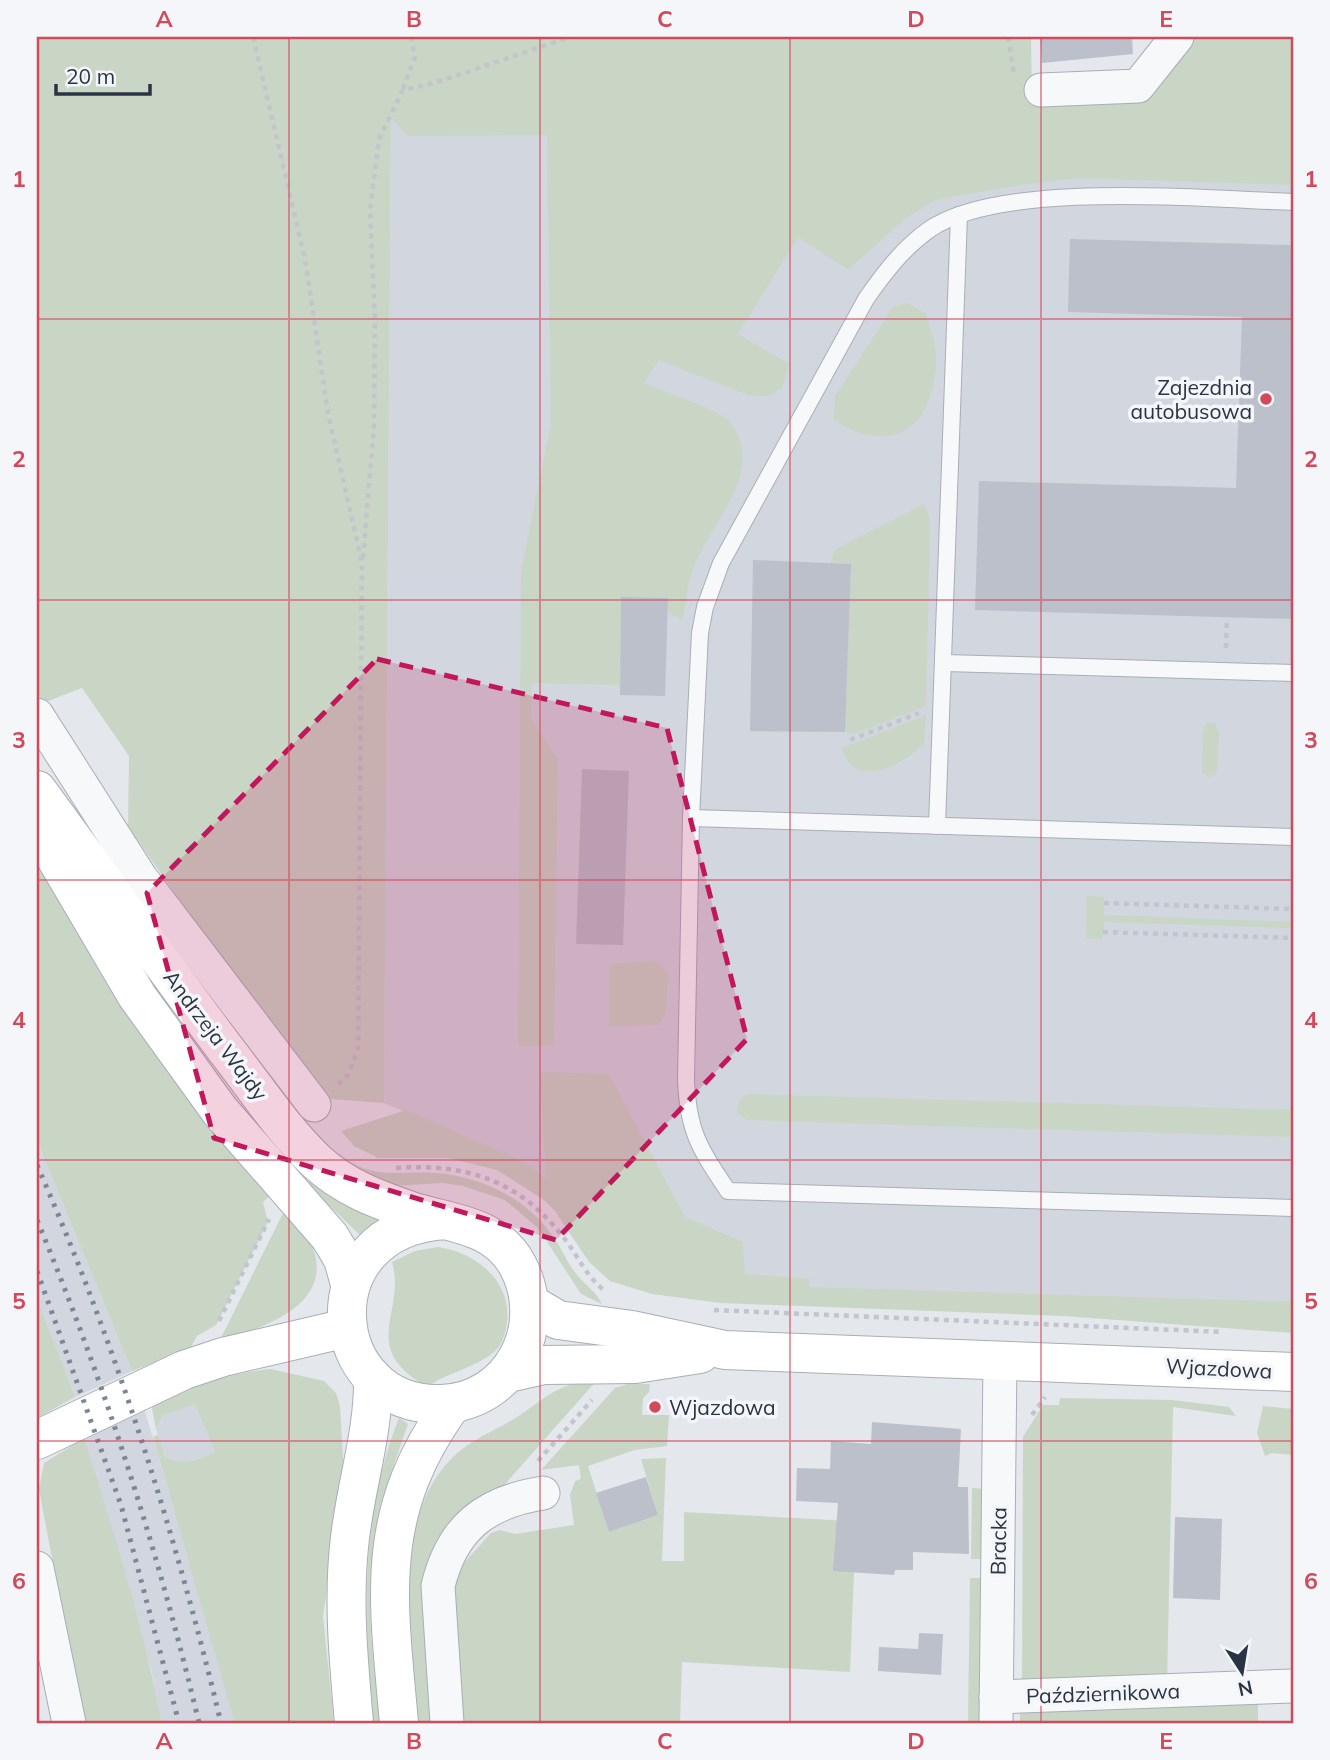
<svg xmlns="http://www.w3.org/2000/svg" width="1330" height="1760" font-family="Mulish,sans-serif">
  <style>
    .built { fill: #d2d6de }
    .green { fill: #c9d6c5 }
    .building { fill: #bbc0ca }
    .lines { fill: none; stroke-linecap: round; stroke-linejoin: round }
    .lane-casing { stroke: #a9aeb7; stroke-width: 18 }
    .street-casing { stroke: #a9aeb7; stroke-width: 35 }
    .secondary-casing { stroke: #a9aeb7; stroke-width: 40 }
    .path { stroke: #c2c5cb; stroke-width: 4.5; stroke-dasharray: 5 5; stroke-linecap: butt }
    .lane { stroke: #f7f8fa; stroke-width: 16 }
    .street { stroke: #f7f8fa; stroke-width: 33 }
    .secondary { stroke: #fff; stroke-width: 38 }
    .rail { stroke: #7d8696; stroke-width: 5; stroke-dasharray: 3.5 7; stroke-linecap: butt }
    .marked { fill: #c2185b; fill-opacity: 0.2; stroke: #c2185b; stroke-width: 5; stroke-dasharray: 14 9; stroke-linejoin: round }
    .grid { fill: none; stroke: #d1495b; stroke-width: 2; stroke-opacity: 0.55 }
    .poi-dot { fill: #d1495b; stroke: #f4f6f9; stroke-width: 2.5 }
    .labels { text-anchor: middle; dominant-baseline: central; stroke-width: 7; stroke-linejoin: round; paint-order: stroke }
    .poi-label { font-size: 21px; fill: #2b3445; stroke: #f4f6f9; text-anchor: end }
    .street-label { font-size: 21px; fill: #2b3445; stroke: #f4f6f9 }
    .neatline { fill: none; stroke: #d1495b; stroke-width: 2.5 }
    .grid-label { font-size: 23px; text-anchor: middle; font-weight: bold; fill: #d1495b }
  </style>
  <rect width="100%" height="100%" fill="#e4e7ec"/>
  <g class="built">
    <path d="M1228,96L1293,97V1322L651,1287L546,1178L524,1162L384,1103L391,117Z"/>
    <path d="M37,1141L132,1371L75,1397L37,1298Z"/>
    <path d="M195,1403L215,1452L191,1462L176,1463L165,1457L156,1429L162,1416Z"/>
    <path d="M144,1408L227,1690L235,1723H162L151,1669L84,1438Z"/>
  </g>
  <g class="green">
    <path d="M37,37H1031L1032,103L1149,99L1189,37H1293V185L1078,178L1020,185L936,200L907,217L848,270L798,237L738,334L789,364L782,388L768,396L748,395L659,360L644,383C660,390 719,410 728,420C771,468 707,526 692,572C686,587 687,604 682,620L668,612V598L621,597L620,685L532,683L531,718L558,759L554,1045L518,1046L521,572L551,424L547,135L408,136L391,118L384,1103L330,1099L306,1082L128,826L129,756L82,688L43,703L37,693Z"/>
    <path d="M907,303L925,313C929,326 936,341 936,355C936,390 925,434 884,436C864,436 850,431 834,419L835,396L893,307Z"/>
    <path d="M924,504L930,520L926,706L855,734L845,732L851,564L830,563L834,550Z"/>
    <path d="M926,715L924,743C904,765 853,791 842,748Z"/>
    <path d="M1206,723H1214L1219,731L1217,773L1211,778L1202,772L1203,731Z"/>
    <path d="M37,857L103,973L174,1080L271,1195L263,1202L268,1222L216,1325L197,1336L190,1349L132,1371L37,1141Z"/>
    <path d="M1087,896L1104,897V915L1293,922V928L1104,922L1102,939L1086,938Z"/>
    <path d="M655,961L668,971L666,1012L659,1025L609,1026V970L612,964Z"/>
    <path d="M540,1072L609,1074L685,1217L743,1242L745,1274L810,1279L809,1287L1293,1302V1333L1064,1316L720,1303L652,1294L610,1281L589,1262L555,1211L544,1200L497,1170L449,1158H378L354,1146L341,1131L406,1110L524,1162L546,1178Z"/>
    <path d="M749,1094L1293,1110V1137L747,1120L737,1112C737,1102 739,1098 749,1094Z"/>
    <path d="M339,1154C373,1181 397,1170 437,1173C481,1177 526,1198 552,1235C562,1248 567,1264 578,1276C587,1287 596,1291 602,1304L581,1294L538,1228L505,1200L463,1186L443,1183L391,1186L332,1159Z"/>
    <path d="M316,1176L352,1208L387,1219L363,1238L307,1184Z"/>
    <path d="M285,1209C294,1221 308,1235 313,1248C334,1307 260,1328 219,1342Z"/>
    <path d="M438,1247C475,1252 512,1281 507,1322C506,1331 503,1341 498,1348C481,1367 449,1371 427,1387C357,1347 407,1312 392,1262L415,1251Z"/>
    <path d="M37,1298L75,1397L37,1418Z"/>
    <path d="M270,1369L324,1381L336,1393L340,1406L344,1474L323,1616L334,1723H235L153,1437L158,1435L165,1457C184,1467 196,1460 215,1452L195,1404L162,1416L156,1429L151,1403C189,1387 229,1373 270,1369Z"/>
    <path d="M597,1380L507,1482L438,1545L425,1571L422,1600L434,1723H419C411,1642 388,1520 453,1457C470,1440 492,1432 512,1420C547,1399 552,1384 597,1380Z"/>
    <path d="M628,1384H650L649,1392L643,1398L642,1415H669L667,1446L635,1450L588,1466L609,1532L658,1515L641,1459L666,1458L662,1561H684V1512L869,1522L854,1572L850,1672L682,1662L680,1723H462L454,1589L462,1565L491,1533L500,1530L515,1534L574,1525L570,1495L575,1481L581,1479L579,1465L541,1470L615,1388Z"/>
    <path d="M1060,1398L1173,1400L1229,1407L1236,1416L1173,1407L1167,1684L1022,1685L1023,1437L1043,1405H1059Z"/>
    <path d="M1263,1406L1293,1409V1455L1272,1453L1265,1456L1257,1433Z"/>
    <path d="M399,1418L408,1424C388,1480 369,1540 370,1601C370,1641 376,1683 380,1723H373C364,1619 359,1517 399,1418Z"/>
    <path d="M84,1438C114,1532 143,1626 162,1723H83L39,1489L44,1463Z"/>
    <path d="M972,1488L985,1489L982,1559H971Z"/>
    <path d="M970,1578H984L981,1723H968Z"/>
    <path d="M1258,1698V1723H1020V1708Z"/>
  </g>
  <g class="building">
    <path d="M1040,37H1132L1133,54L1042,63Z"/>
    <path d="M1070,239L1293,245V619L975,610L979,481L1236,488L1242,317L1068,312Z"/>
    <path d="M753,560L851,564L845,732L750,731Z"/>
    <path d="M621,597L668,598L665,696L620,695Z"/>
    <path d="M582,769L629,771L623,945L576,944Z"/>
    <path d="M872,1422L961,1429L958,1487H968L969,1554L913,1552V1570H895L894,1575L833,1571L838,1503L796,1501L797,1468L830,1469L831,1441L871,1444Z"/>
    <path d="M646,1477L658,1515L609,1532L596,1493Z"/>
    <path d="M1175,1517L1222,1519L1220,1600L1173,1598Z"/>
    <path d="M919,1633L943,1634L941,1675L878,1671L879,1647L918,1649Z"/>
  </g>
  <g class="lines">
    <g class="lane-casing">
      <g id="lane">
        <path d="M1293,202C1204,199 1003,180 930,229C904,247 884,273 866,299L721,563L705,607L700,633L691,818L686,1080C688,1132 700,1149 728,1191L1293,1208"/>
        <path d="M944,663L1293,673"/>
        <path d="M691,818L1293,837"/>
        <path d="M937,826L959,215"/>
      </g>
    </g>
    <g class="street-casing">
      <g id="street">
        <path d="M1041,90L1138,86L1177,37"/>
        <path d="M37,715L141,878L314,1105"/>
        <path d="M37,1568L69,1723"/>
        <path d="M996,1697L1293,1686"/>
        <path d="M447,1723L438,1586C452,1528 485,1502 543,1493"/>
        <path d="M996,1723L1000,1359"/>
      </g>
    </g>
    <g class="secondary-casing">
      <g id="secondary">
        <path d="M37,790C102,878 164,968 230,1055C258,1091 284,1131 317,1162C344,1187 376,1199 411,1211C451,1224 496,1224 518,1266C550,1327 511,1402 441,1404C324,1408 306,1229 445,1220"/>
        <path d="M37,826L137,996L220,1111L330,1237L343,1259L350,1284"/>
        <path d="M531,1304L558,1320L632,1330L725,1350L1293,1372"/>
        <path d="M508,1373L544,1365L635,1364L700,1354"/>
        <path d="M37,1440L184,1370L223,1357L347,1328"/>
        <path d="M354,1723C349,1664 343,1606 349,1547C354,1490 374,1435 373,1378"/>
        <path d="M399,1723C388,1598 373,1515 450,1407L457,1403"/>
      </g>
    </g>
    <g class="path">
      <path d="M253,37L305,259L328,413L362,563L358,1049L348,1075L337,1085"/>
      <path d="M1008,37L1014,74"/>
      <path d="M403,89L415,57L411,37"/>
      <path d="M363,558L374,427L375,319L370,209L379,139L403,90L434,83L570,37"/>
      <path d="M1226,648L1227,618"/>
      <path d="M850,740L919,713"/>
      <path d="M1104,903L1293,909"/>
      <path d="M1103,932L1293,938"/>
      <path d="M396,1168C467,1163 520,1181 564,1238C578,1256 586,1276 604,1290"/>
      <path d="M714,1310L1223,1332"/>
      <path d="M219,1321L269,1219"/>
      <path d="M1032,1415L1045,1397"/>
      <path d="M538,1461L592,1400"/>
    </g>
    <use href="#lane" class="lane"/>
    <use href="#street" class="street"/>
    <use href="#secondary" class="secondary"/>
    <g class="rail">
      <path d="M37,1165C116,1345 175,1532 221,1723"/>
      <path d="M37,1220C105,1383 158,1551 199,1723"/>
      <path d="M37,1271L121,1505L179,1723"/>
    </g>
  </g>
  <path class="marked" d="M377,659L667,728L747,1039L556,1240L214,1138L147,893Z"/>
  <path class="grid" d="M289,37V1723M540,37V1723M790,37V1723M1041,37V1723M37,319H1293M37,600H1293M37,880H1293M37,1160H1293M37,1441H1293"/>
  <g class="poi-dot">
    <circle cx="1266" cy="399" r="7"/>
    <circle cx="655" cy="1407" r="7"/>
  </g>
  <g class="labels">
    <g class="poi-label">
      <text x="1252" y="387">Zajezdnia<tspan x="1252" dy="24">autobusowa</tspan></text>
      <text x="669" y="1407" text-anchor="start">Wjazdowa</text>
    </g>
    <g class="street-label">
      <text transform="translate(216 1035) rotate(53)">Andrzeja Wajdy</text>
      <text transform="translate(1219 1368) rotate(3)">Wjazdowa</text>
      <text transform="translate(998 1541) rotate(-89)">Bracka</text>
      <text transform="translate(1103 1693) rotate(-2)">Październikowa</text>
    </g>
  </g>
  <rect width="1330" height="1760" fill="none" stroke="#f4f6f9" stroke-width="77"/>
  <g transform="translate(1242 1672) rotate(168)" stroke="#f4f6f9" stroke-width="5" paint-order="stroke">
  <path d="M0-5L12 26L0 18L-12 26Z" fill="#2b3445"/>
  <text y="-10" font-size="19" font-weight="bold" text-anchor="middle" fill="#2b3445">N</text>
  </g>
  <path d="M56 84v10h94v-10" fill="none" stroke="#2b3445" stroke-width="3.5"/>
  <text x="66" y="84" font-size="21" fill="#2b3445" stroke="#f4f6f9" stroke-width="5" paint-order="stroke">20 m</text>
  <rect x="38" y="38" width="1254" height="1684" class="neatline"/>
  <g class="grid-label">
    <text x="164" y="27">A</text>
    <text x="414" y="27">B</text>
    <text x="665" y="27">C</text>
    <text x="916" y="27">D</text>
    <text x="1166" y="27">E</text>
    <text x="19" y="187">1</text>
    <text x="1311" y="187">1</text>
    <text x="19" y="467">2</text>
    <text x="1311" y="467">2</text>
    <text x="19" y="748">3</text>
    <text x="1311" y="748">3</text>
    <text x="19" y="1028">4</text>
    <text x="1311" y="1028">4</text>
    <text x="19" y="1309">5</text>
    <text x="1311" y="1309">5</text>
    <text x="19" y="1589">6</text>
    <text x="1311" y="1589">6</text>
    <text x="164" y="1749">A</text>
    <text x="414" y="1749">B</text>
    <text x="665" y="1749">C</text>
    <text x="916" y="1749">D</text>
    <text x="1166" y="1749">E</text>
  </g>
</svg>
